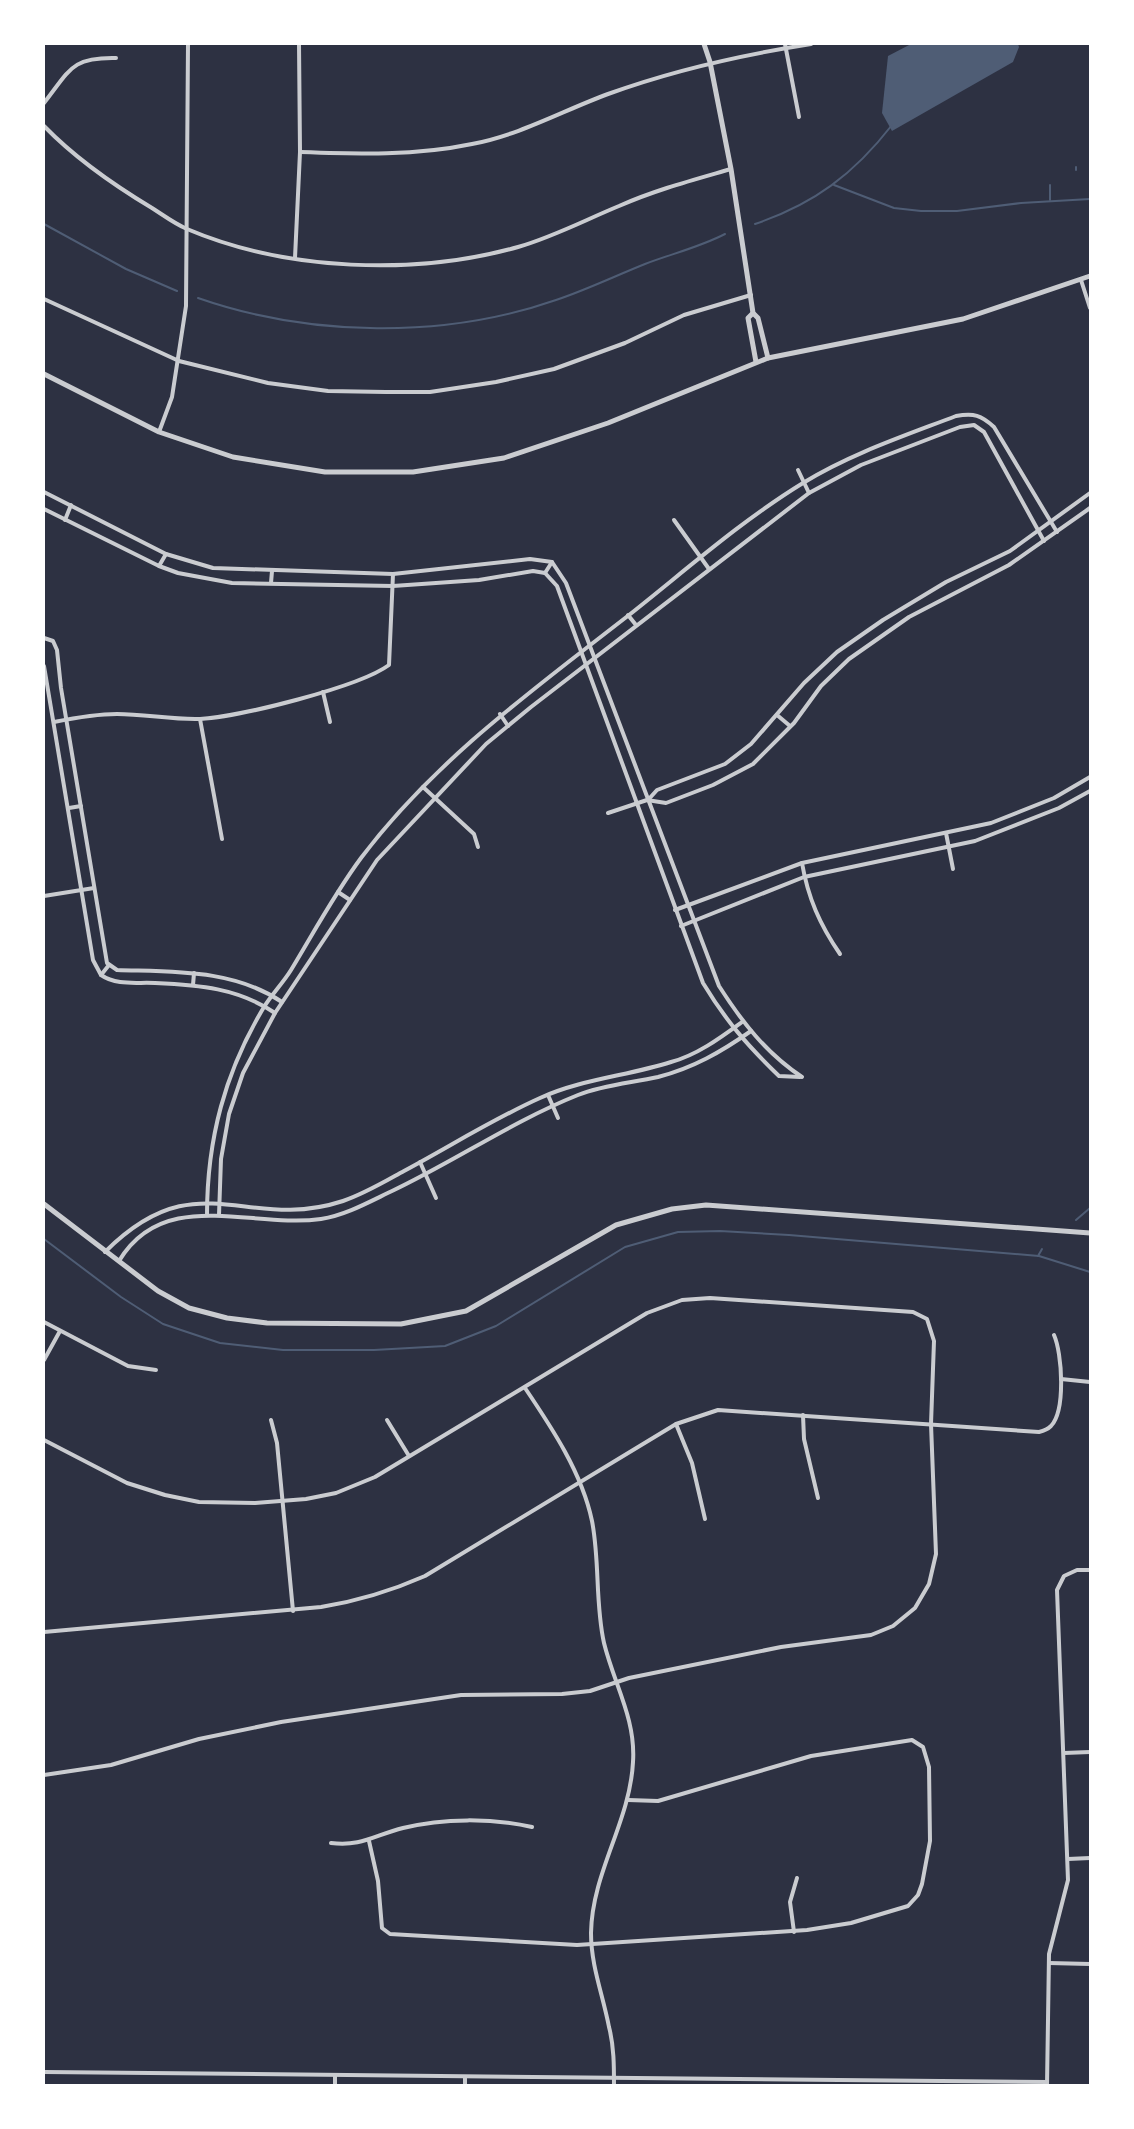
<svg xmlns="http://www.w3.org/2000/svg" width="1134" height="2129" font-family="Inter,sans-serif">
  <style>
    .water { fill: #4f5d75 }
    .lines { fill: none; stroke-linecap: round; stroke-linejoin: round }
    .stream { stroke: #4f5d75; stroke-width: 2 }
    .minor { stroke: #caccd0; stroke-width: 4 }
    .tertiary { stroke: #caccd0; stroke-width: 5 }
  </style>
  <rect width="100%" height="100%" fill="#2d3142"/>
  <path class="water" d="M911,44H1018L1019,47L1013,62L892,131L882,113L888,56Z"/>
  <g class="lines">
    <g class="stream">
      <path d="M1076,167V170"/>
      <path d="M834,185L894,208L921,211H957L1021,203L1090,199"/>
      <path d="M1050,185V200"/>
      <path d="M44,224L126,269L177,291"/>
      <path d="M755,224C814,204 854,174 892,125"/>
      <path d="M198,298C310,337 444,339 556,300C586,290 615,276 645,264C671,254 700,247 725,234"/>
      <path d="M1076,1220L1090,1208"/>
      <path d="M44,1239L121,1297L163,1324L220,1343L283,1350H374L445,1346L496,1326L625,1247L678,1232L720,1231L789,1235L1039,1256L1090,1272"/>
      <path d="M1038,1256L1042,1249"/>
    </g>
    <g class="minor">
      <path d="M785,44L799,117"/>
      <path d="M44,103C70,70 71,57 116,58"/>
      <path d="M44,126C76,159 112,184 152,208C163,215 175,224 187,229C286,271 415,276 518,247C553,237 585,220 619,206C655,190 693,180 731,169"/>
      <path d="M300,152C358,154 415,156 472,144C520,135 562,111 608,94C674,70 741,55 811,44"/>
      <path d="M295,258L300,152L299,44"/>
      <path d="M1081,280L1090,308"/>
      <path d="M44,299L179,361L268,383L328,391L386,392H430L496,382L554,369L625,343L684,315L751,295"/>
      <path d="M159,432L172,397L186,306L188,44"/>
      <path d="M798,470L809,493"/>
      <path d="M44,492L166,554L213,568L393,574L530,559L552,562L566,583L719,986C742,1022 766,1053 802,1077"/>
      <path d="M44,509L159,566L178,573L232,583L393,586L479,580L533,571L545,573L557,586L703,983C726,1021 747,1045 779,1076L800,1077"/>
      <path d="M65,520L71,505"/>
      <path d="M674,520L709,569"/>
      <path d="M159,566L166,554"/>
      <path d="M545,573L552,562"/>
      <path d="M271,583L272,571"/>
      <path d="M628,615L636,625"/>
      <path d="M44,638L53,641L57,650L61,688L107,963L117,970C174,972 233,969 282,1002"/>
      <path d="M44,666L93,960L101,975C117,986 136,982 155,983C199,985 238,988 275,1013"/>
      <path d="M323,692L330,722"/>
      <path d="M500,714L508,726"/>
      <path d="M777,715L790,726"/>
      <path d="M200,719L222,839"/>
      <path d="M54,722C74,718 96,714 117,714C145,714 173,720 200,719C239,717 359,687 389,665L393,574"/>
      <path d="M423,787L474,834L478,847"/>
      <path d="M648,800L657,790L725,764L751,744L804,683L837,652L883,620L946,582L1010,551L1090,493"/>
      <path d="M69,808L81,806"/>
      <path d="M608,813L647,800L666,803L713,785L753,764L794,723L821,686L849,659L909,617L1009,565L1090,508"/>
      <path d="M946,833L953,869"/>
      <path d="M802,863C808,898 820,925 840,954"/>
      <path d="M338,892L350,900"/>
      <path d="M44,896L94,888"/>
      <path d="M675,910L802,863L991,823L1054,798L1090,777"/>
      <path d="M681,926L804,877L975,841L1059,808L1090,791"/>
      <path d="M101,975L109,965"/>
      <path d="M193,985L194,973"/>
      <path d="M548,1095L558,1118"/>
      <path d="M420,1162L436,1198"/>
      <path d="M207,1215C207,1139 225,1072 264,1007C272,994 283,983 291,970C314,932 335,893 361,858C435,760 534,689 629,615C686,570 741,521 803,483C850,454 904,436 956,416C974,413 981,415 994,427L1057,532"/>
      <path d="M219,1215L221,1159L229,1114L243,1073L275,1013L377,860L486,744L531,707L809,493L861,465L960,427L974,425L984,432L1044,541"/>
      <path d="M105,1252C197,1160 246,1233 343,1201C364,1194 384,1182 404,1171C449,1147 493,1119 540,1098C582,1079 627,1076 671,1062C697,1055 720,1038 742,1022"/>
      <path d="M119,1261C164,1186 252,1229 321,1219C346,1215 369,1202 392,1191C455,1161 513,1121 578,1095C603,1085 631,1083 658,1077C693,1068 721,1052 751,1031"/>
      <path d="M44,1322L128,1366L156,1370"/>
      <path d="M44,1360L60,1331"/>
      <path d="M1061,1379L1090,1382"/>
      <path d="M525,1388C552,1428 582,1473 592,1521C600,1562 595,1603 604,1643C614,1684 636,1719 633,1762C630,1822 592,1872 591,1933C591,1966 603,1995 609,2027C614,2046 614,2066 614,2086"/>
      <path d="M803,1415L804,1439L818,1498"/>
      <path d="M271,1420L277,1443L293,1611"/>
      <path d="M387,1420L409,1456"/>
      <path d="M676,1424L692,1463L705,1519"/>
      <path d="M44,1440L127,1483L165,1495L199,1502L255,1503L306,1499L336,1493L375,1477L647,1313L682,1300L710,1298L913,1312L927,1319L934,1341L931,1424L936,1554L929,1584L915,1608L893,1626L871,1635L781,1647L629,1678L590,1691L562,1694L461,1695L281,1722L199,1739L111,1765L44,1775"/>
      <path d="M44,1632L321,1607C358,1601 391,1591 425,1576L676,1424L718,1410L1039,1432C1043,1431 1048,1429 1051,1426C1066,1410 1062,1353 1054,1335"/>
      <path d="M1064,1753L1090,1752"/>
      <path d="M369,1841L378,1881L382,1928L390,1934L577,1945L807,1930L851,1923L908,1906L918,1895L922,1884L930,1841L929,1767L923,1747L912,1740L811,1756L658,1801L628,1800"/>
      <path d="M331,1843C361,1847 375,1835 403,1828C443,1818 492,1818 532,1827"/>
      <path d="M1068,1859L1090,1858"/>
      <path d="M794,1932L790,1902L797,1878"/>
      <path d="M1049,1963L1090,1964"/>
      <path d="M44,2072L1047,2082"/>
      <path d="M335,2086V2075"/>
      <path d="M465,2086V2077"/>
      <path d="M1047,2086L1049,1954L1068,1880L1057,1590L1064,1576L1077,1570H1090"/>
    </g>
    <g class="tertiary">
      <path d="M704,44L710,62L731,169L753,313L758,318L768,358"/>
      <path d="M753,313L748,318L756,362"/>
      <path d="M44,374L159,432L233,457L325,472H413L504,458L608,423L768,358L963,319L1090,276"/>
      <path d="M44,1204L158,1291L189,1308L227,1318L267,1323L401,1324L466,1311L616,1225L672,1209L706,1205L1090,1233"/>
    </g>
  </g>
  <rect width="1134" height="2129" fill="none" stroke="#ffffff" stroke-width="90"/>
</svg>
